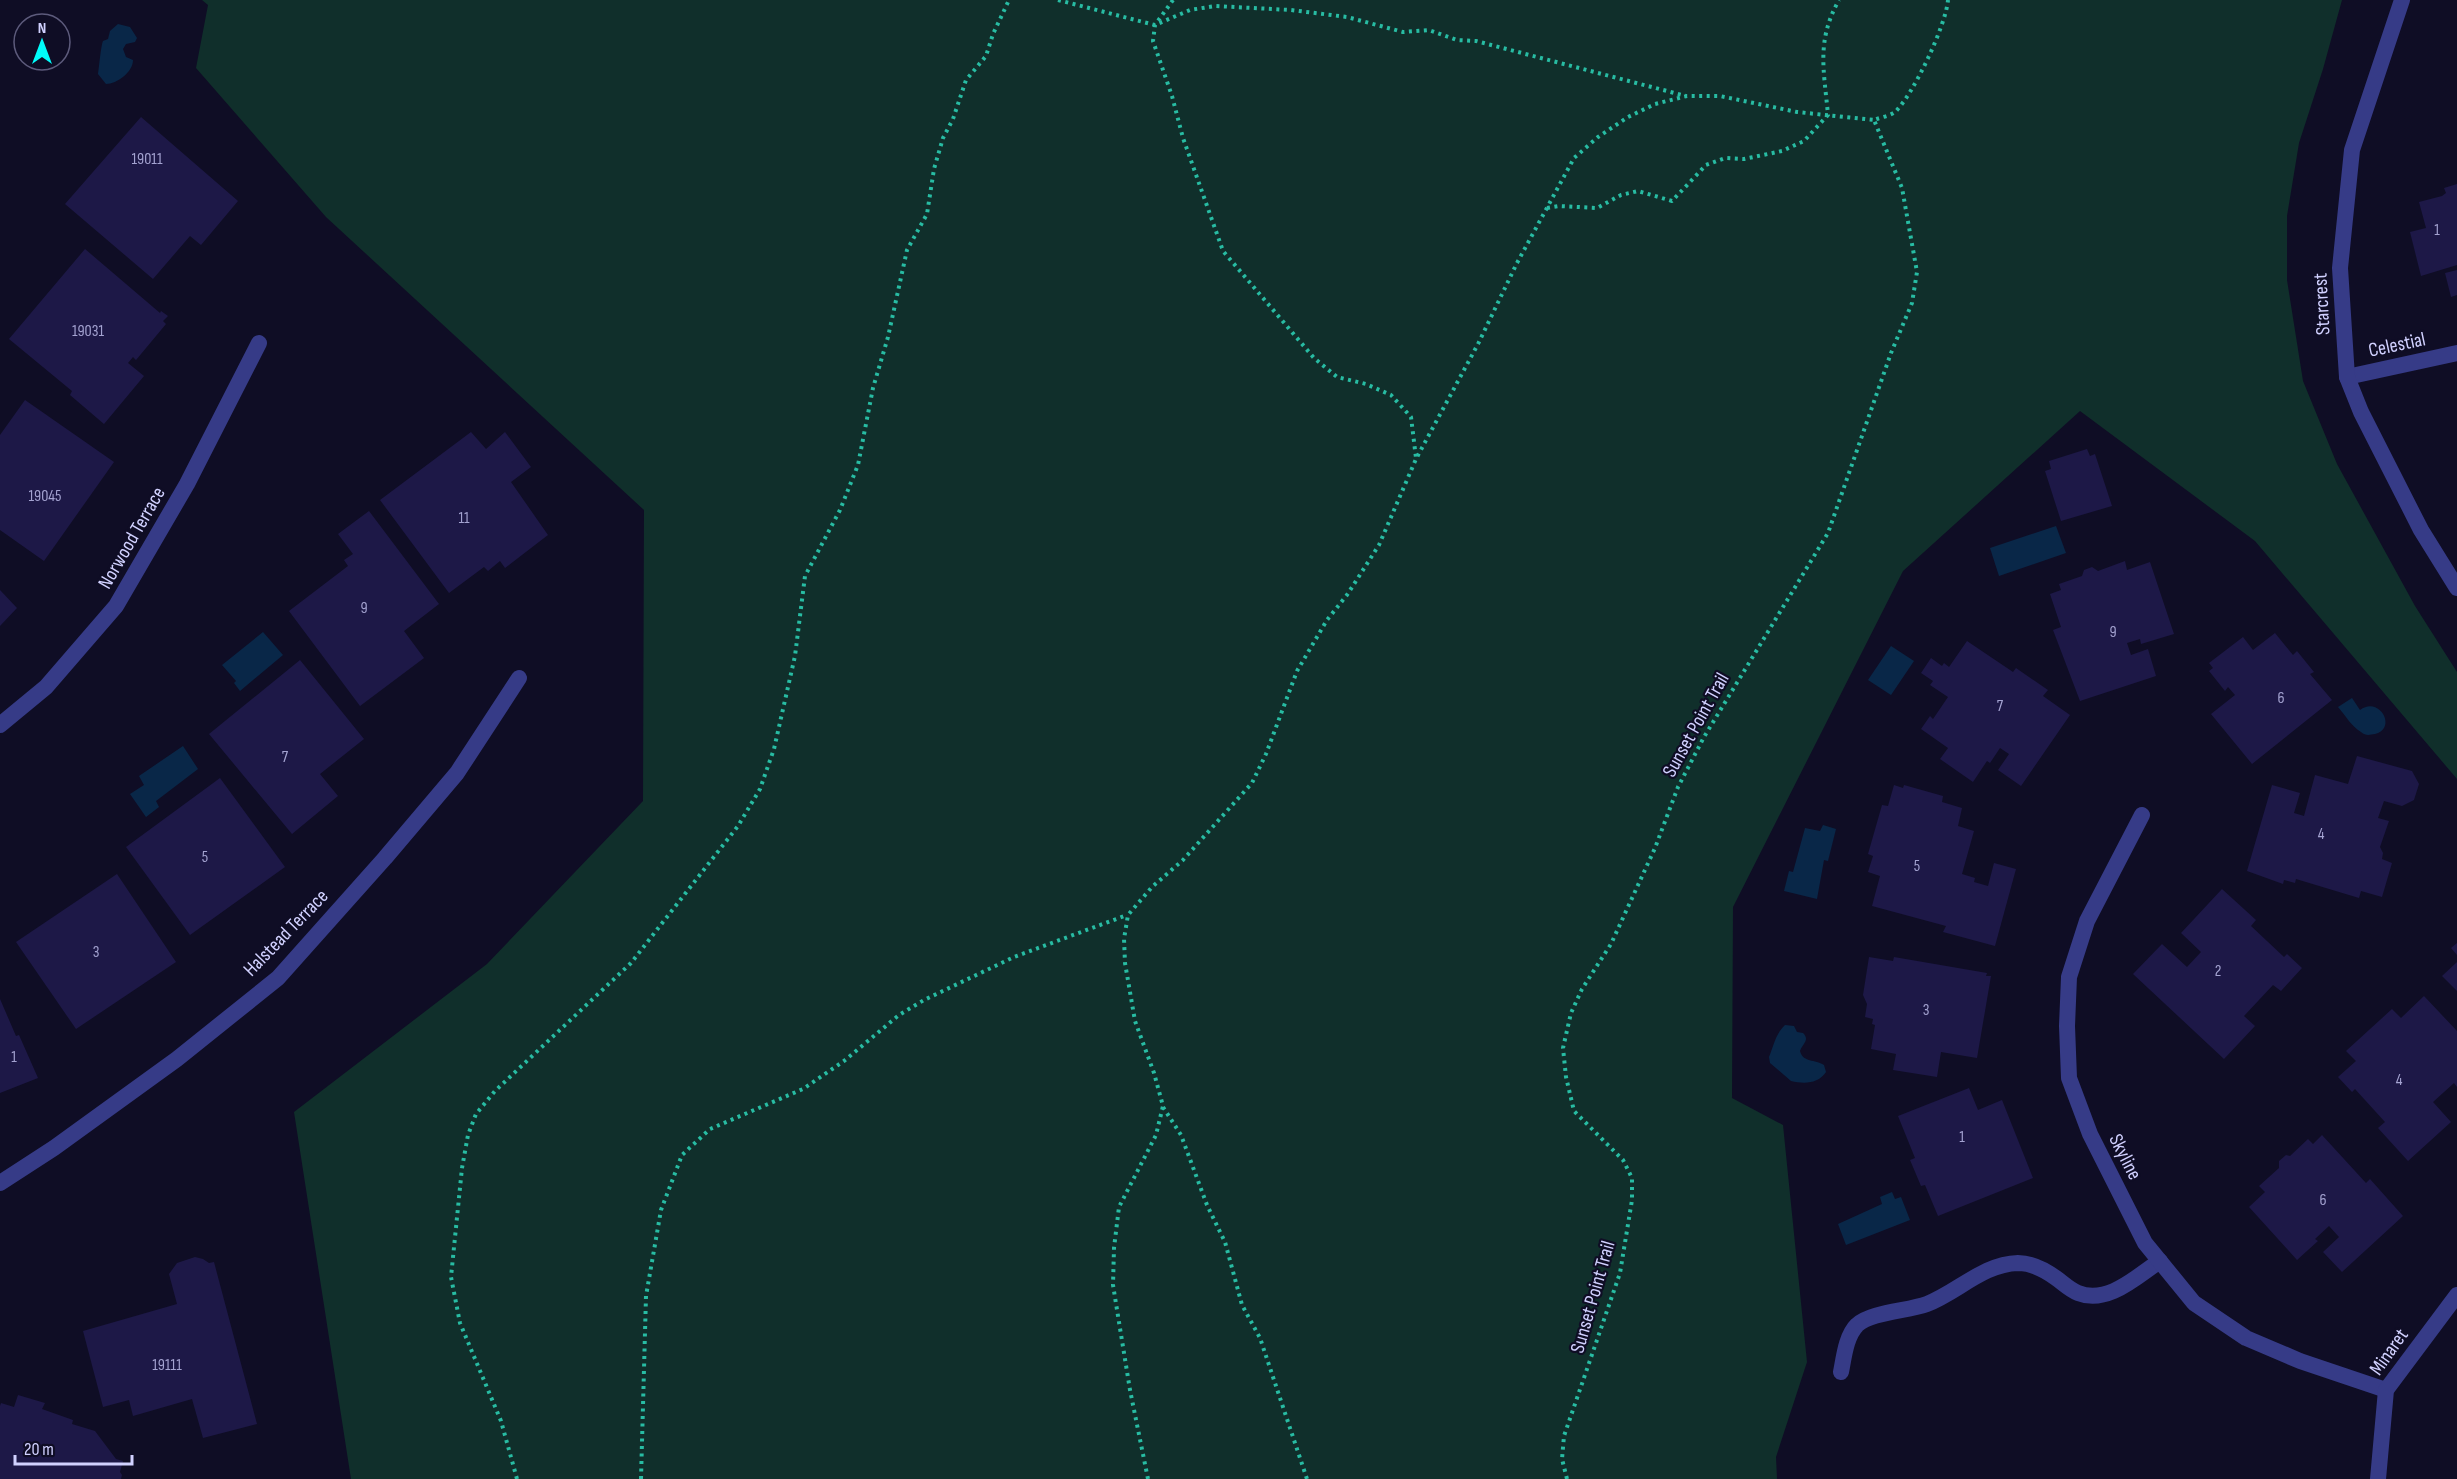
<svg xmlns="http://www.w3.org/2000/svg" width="2457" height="1479" font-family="'Sofia Sans Condensed',sans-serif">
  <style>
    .green { fill: #102f2b }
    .water { fill: #092748 }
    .building { fill: #1d1847 }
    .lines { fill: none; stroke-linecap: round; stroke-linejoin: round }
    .path { stroke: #28bca3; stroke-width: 4; stroke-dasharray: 3 4.5; stroke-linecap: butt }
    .service { stroke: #363b87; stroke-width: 16 }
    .minor { stroke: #363b87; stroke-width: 16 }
    .tertiary { stroke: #363b87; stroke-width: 16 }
    .labels { text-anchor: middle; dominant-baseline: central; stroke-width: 4.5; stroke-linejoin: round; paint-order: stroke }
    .number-label { font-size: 16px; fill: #a4a3d1 }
    .street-label { font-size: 20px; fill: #d1d1ff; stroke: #0f0d25 }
  </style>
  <rect width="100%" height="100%" fill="#0f0d25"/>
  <path class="green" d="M202,0H2342L2323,69L2299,143L2287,216V280L2303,381L2337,464L2415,606L2457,672V779L2255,541L2080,411L1903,571L1733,907L1732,1098L1783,1125L1807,1362L1776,1457L1777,1479H351L294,1112L487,964L643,801L644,510L326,217L196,68L208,5Z"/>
  <g class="water">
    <path d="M118,24L130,27L137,38L135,42L126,44L123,49L126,57L133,60C133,72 117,84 106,84L98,74C99,68 101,45 103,41L108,39L110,31Z"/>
    <path d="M2056,526L2066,553L1999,576L1990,548Z"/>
    <path d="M263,632L283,655L240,691L234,683L236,681L222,665Z"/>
    <path d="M1891,646L1914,661L1891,695L1868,680Z"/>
    <path d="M2352,698L2360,710C2379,695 2398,728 2375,734C2369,735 2366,736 2361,732C2352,727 2345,715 2338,707Z"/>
    <path d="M183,746L198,769L156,801L159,807L146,817L130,794L144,785L139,776Z"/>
    <path d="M1823,825L1836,829L1828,861L1824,860L1817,899L1784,891L1789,871L1793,872L1805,828L1820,831Z"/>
    <path d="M1785,1025L1794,1026L1797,1032L1803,1033C1810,1040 1803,1043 1800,1051C1803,1063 1815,1059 1824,1065L1826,1072C1818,1084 1804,1084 1791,1081L1770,1063L1769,1057C1774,1045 1775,1035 1785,1025Z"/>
    <path d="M1892,1192L1895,1199L1901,1197L1910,1220L1846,1245L1838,1224L1882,1204L1880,1197Z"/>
  </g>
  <g class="building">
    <path d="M141,117L238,201L201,245L190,236L153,279L65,204Z"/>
    <path d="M2457,184V265L2421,276L2410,232L2426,228L2419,202L2442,196L2446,193L2444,188Z"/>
    <path d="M85,249L160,313L161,311L168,316L163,321L166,324L136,360L133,357L128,363L144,376L104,424L70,395L72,391L9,339Z"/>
    <path d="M2457,270V295L2451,297L2445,273Z"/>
    <path d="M25,400L114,462L44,561L0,530V435Z"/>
    <path d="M471,432L486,449L505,432L531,467L511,482L548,535L505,568L500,561L488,571L484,567L449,593L380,500Z"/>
    <path d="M2087,449L2090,456L2095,454L2112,506L2061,521L2045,471L2051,469L2049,461Z"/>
    <path d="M369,511L439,604L404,631L424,658L360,706L289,611L348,566L344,560L353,554L338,534Z"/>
    <path d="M2125,561L2127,570L2150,562L2174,634L2141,644L2140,639L2127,643L2131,655L2148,649L2156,676L2080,701L2053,630L2061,627L2050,594L2061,590L2059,584L2082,576L2084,570L2092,567L2098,571Z"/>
    <path d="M0,590L17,608L0,626Z"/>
    <path d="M2275,633L2293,655L2297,651L2314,672L2310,674L2332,700L2252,764L2211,714L2235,695L2228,687L2225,691L2209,671L2213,668L2209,663L2243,637L2253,650Z"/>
    <path d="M1967,641L2013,672L2016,668L2048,690L2043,696L2070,715L2021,786L1998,770L2009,754L2000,748L1990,763L1987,761L1973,782L1940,759L1948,748L1921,729L1930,716L1933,719L1948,697L1930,685L1933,681L1921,673L1931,658L1942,666L1944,663L1949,667Z"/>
    <path d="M300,660L364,739L320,774L338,796L292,834L209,734Z"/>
    <path d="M2357,756L2412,771L2419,784L2414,800L2402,806L2384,801L2378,818L2389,821L2380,847L2383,853L2382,859L2392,863L2382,897L2361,891L2359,898L2296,879L2295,883L2284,880L2283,884L2247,871L2272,785L2300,793L2294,813L2304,816L2315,775L2348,784Z"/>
    <path d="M220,778L285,867L190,935L126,847Z"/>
    <path d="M1894,785L1903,788L1904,785L1943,796L1942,802L1962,808L1958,826L1974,831L1962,874L1975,878L1974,882L1988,886L1994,863L2016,869L1995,946L1943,932L1946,926L1872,906L1880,876L1868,872L1873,856L1868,854L1882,805L1888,806Z"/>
    <path d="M117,874L176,962L76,1029L16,942Z"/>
    <path d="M2222,889L2256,920L2251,926L2284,957L2287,954L2302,968L2281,991L2273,985L2244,1016L2255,1026L2224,1059L2133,974L2162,944L2187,967L2201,952L2181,933Z"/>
    <path d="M2457,943V955L2451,948Z"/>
    <path d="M1869,957L1893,961L1894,957L1987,973L1986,976H1991L1977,1058L1941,1052L1937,1077L1893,1070L1896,1054L1871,1049L1875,1025L1872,1024L1873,1019L1865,1017L1867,1004L1863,995Z"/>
    <path d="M2457,962V991L2442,976Z"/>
    <path d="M2424,996L2457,1031V1087L2454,1083L2433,1102L2451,1122L2408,1161L2378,1128L2385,1122L2355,1089L2352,1092L2338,1077L2356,1061L2346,1051L2392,1009L2401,1018Z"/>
    <path d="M0,999L16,1036L19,1035L38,1078L0,1093Z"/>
    <path d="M1969,1088L1978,1110L2002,1100L2033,1178L1938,1216L1925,1185L1921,1186L1910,1160L1915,1158L1898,1116Z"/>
    <path d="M2322,1135L2366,1183L2370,1179L2403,1216L2342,1272L2323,1252L2339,1237L2329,1226L2315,1239L2318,1241L2297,1260L2249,1207L2265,1192L2259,1186L2279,1168V1161L2286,1155L2290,1156L2308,1139L2313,1144Z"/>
    <path d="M195,1257L203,1259L209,1263L214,1262L257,1424L203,1438L192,1399L133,1416L129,1400L103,1407L83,1331L177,1304L169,1274L177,1263Z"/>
    <path d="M18,1395L45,1403L42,1409L73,1420L72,1424L95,1431L116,1459L123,1461L120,1472L122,1475L121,1479H0V1406L1,1403L14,1407Z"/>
  </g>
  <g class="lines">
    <g class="path">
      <path d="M1058,0L1155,25L1190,10L1215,6L1291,10L1347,17L1403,32L1429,30L1457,40L1476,41L1686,96"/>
      <path d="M1173,0L1155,25L1153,41L1172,96L1183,138L1223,251L1314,358L1337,377L1366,384L1391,395L1411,417L1416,458"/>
      <path d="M1547,208L1559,206L1597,208L1621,195L1638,191L1672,201L1706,165L1725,158L1744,159L1782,151L1804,141L1828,115C1824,70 1816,41 1839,0"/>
      <path d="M1163,1107L1181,1135L1207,1205L1225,1242L1242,1305L1260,1338L1307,1479"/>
      <path d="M517,1479L501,1421L460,1323L451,1277L462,1168L468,1135L476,1114L495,1091L631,963L738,826L760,789L774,749L795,656L805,576L840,510L858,465L873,388L888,337L907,250L927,214L934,169L943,138L953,119L966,80L986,56L993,34L1009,0"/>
      <path d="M641,1479L646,1296L661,1210L682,1155L710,1129L803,1089L844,1061L899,1015L924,1000L1014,957L1127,915"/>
      <path d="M1148,1479L1130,1390L1113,1285L1114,1248L1119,1207L1156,1135L1163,1106L1154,1073L1135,1021L1125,963L1124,939L1128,915L1152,887L1183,860L1252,783L1266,754L1297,671L1327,620L1347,595L1379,545L1416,459L1478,344L1517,263L1574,158L1598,137L1628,117L1655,104L1687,96H1720L1797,112L1874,120"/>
      <path d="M1567,1479L1562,1459L1564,1436L1620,1273L1632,1200V1178L1623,1160L1574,1111L1566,1077L1563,1048L1571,1013L1582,989L1611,944L1655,848L1678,787L1704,737L1828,533L1891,353L1912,303L1917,272L1902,188L1874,120C1881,117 1891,116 1896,111C1914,93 1946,25 1948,0"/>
    </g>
    <path class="service" d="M1841,1372C1844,1357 1846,1336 1857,1325C1871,1312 1908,1311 1927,1304C1958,1292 1983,1264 2018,1263C2032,1263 2045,1270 2056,1278C2063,1283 2070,1290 2078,1293C2108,1305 2137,1276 2160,1261"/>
    <g class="minor">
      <path d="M2347,377L2457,353"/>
      <path d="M0,725L46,687L116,606L187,484L259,343"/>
      <path d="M2142,815L2087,921L2069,977L2067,1026L2069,1078L2090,1134L2145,1243L2194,1303L2246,1338L2300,1361L2386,1390"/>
      <path d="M0,1183L54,1148L177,1059L278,978L385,858L457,773L519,678"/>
      <path d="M2378,1479L2386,1390L2457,1295"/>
    </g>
    <path class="tertiary" d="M2402,0L2352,150L2340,268L2347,377L2361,412L2421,530L2457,588"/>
  </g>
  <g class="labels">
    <g class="number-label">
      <text x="147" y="159">19011</text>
      <text x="2437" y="230">1</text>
      <text x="88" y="331">19031</text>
      <text x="45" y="496">19045</text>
      <text x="464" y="518">11</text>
      <text x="364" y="608">9</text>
      <text x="2113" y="632">9</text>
      <text x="2281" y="698">6</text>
      <text x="2000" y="706">7</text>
      <text x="285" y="757">7</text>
      <text x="2321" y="834">4</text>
      <text x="205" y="857">5</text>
      <text x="1917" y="866">5</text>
      <text x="96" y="952">3</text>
      <text x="2218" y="971">2</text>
      <text x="1926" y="1010">3</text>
      <text x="14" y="1057">1</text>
      <text x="2399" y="1080">4</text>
      <text x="1962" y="1137">1</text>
      <text x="2323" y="1200">6</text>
      <text x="167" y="1365">19111</text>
    </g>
    <g class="street-label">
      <text transform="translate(2322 304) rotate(-93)">Starcrest</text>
      <text transform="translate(2397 345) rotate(-12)">Celestial</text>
      <text transform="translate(132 538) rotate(-60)">Norwood Terrace</text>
      <text transform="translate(1696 725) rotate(-61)">Sunset Point Trail</text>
      <text transform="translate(286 933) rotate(-46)">Halstead Terrace</text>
      <text transform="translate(2125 1157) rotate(63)">Skyline</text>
      <text transform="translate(1593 1297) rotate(-74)">Sunset Point Trail</text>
      <text transform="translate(2389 1352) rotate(-55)">Minaret</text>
    </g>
  </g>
  <g transform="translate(42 42)"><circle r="28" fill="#0f0d25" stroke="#5d5b7c" stroke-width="1.5"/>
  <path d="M0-4.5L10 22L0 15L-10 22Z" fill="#00fcfa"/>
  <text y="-9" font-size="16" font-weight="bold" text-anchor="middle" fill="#d1d1ff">N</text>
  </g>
  <path d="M15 1455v9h117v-9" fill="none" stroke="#d1d1ff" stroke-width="3"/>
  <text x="24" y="1455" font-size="18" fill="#d1d1ff" stroke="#0f0d25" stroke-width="4.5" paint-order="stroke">20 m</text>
</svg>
